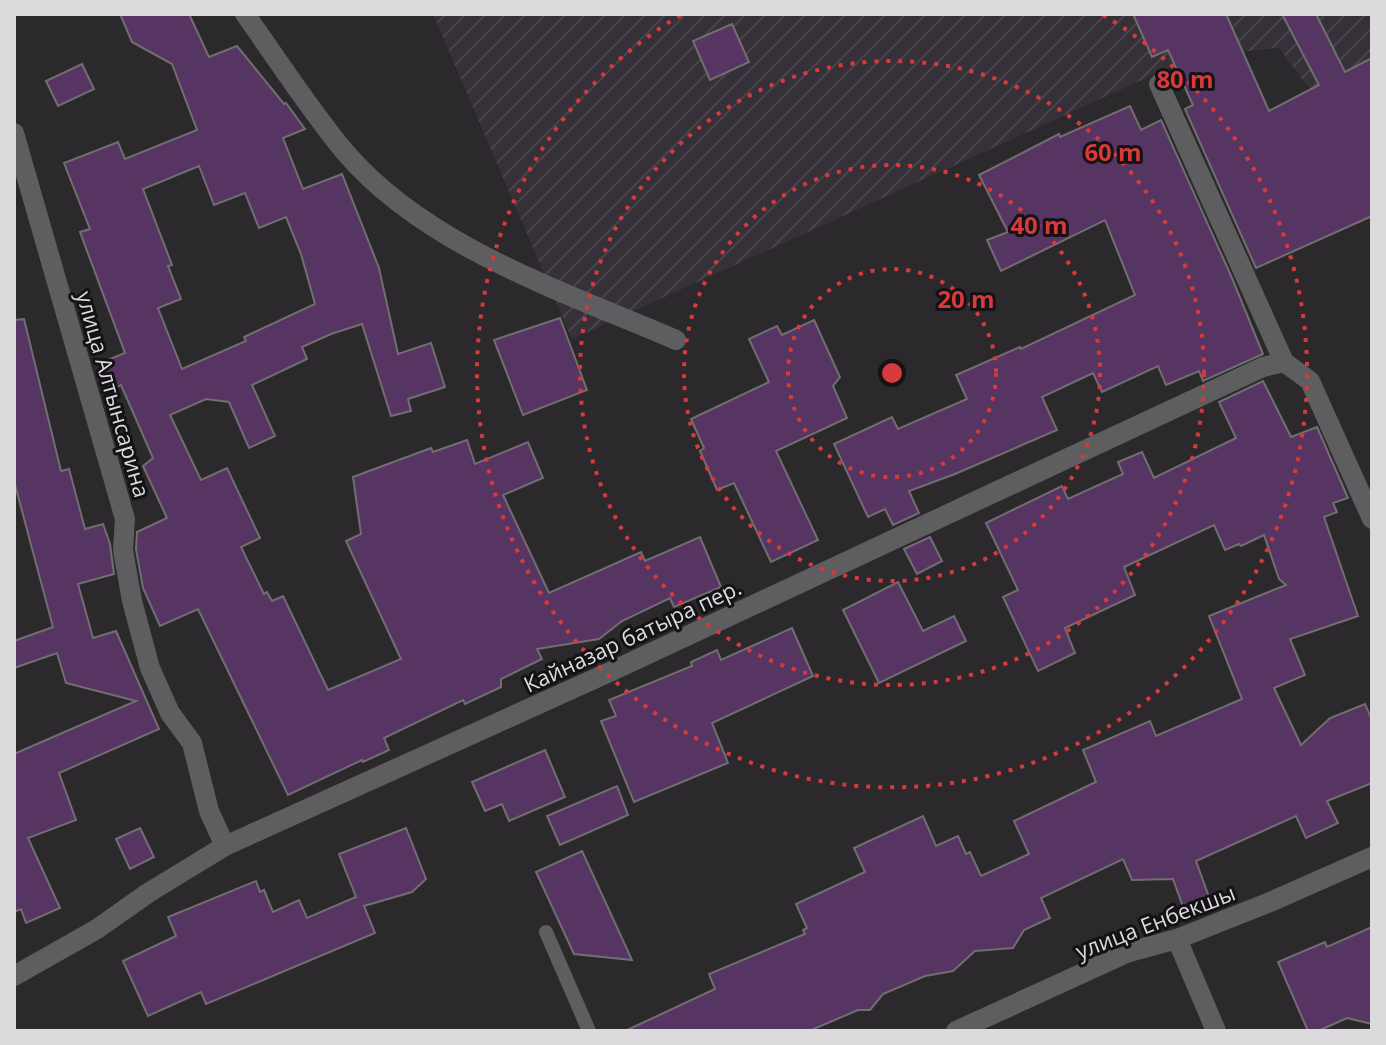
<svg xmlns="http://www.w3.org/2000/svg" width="1386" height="1045" font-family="'Open Sans',sans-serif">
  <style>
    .industrial { fill: url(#industrial-furrows) }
    .building { fill: #563563; stroke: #716e72; stroke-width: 2; fill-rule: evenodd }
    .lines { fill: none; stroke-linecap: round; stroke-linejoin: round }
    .lane { stroke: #5e5d5f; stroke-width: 14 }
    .street { stroke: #5e5d5f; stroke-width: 20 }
    .ring { fill: none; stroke: #d73a3a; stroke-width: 4; stroke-dasharray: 4 8 }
    .labels { text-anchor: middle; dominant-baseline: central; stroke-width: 6; stroke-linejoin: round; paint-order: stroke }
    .street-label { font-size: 22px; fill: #dcdadd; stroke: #141214 }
    .centre { fill: #d73a3a; stroke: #141214; stroke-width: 4 }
    .ring-label { font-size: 24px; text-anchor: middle; font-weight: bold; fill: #d73a3a; stroke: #141214; stroke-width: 6; stroke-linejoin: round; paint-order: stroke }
  </style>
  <defs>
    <pattern id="industrial-furrows" width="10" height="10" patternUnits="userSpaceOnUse" patternTransform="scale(2)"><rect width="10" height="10" fill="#363039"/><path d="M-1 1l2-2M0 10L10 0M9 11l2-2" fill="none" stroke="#49444c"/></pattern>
  </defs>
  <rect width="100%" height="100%" fill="#2c292d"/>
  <path class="industrial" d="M433,14H1372V202L1323,107L1279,48L1195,56L572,339Z"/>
  <g class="building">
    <path d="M120,14H189L209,57L237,46L284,104L286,103L305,129L283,138L303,189L342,174L379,268L398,354L431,343L445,387L408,399L411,411L391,416L362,324L331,334L302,347L307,359L252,385L275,436L249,448L229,402L206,399L170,415L201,480L227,468L260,538L241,547L264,594L267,592L272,601L283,596L328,690L401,659L346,541L361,534L353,477L431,448L433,452L467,440L475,464L528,442L543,478L503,495L549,593L641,552L645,561L700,537L721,587L674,607L670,598L622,621L599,639L537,649L542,659L501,679V687L465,704L463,700L384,738L389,750L363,762L362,760L288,795L198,609L160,626L143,588L136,549L137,532L167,518L143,466L153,458L121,385L110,390L100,363L125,353L80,232L90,229L64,163L118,142L125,159L197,130L172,64L132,42ZM199,166L214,205L245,193L259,228L286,217L301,254L315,304L244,337L246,341L182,369L158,308L181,299L168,266L172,265L143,189Z"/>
    <path d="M1133,14H1226L1269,111L1319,85L1282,14H1316L1345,72L1372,58V216L1256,268L1185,109L1193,105L1168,50L1152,57Z"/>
    <path d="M732,24L749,62L710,80L693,41Z"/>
    <path d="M82,64L94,89L58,106L46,81Z"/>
    <path d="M1130,106L1141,130L1161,120L1232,278L1263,354L1203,381L1199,371L1166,385L1158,366L1102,392L1093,373L1042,397L1057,430L955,474L909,491L919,513L893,525L885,509L868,517L834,444L892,417L898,429L967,399L956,375L1020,347L1021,349L1135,295L1105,220L1001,271L987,240L1008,232L979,175L1059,134L1060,137Z"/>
    <path d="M560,318L587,390L523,415L494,340Z"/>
    <path d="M24,319L61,471L69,469L85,529L103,524L110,544L114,574L78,584L93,638L116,631L159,729L59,773L76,820L28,838L60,908L26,923L21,909L14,912V754L136,701L66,683L57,653L14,668V641L53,627L14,481V320Z"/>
    <path d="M814,320L840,377L833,386L847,418L776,451L818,540L771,562L734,483L717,490L700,451L704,448L691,419L769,382L749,339L777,326L782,335Z"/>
    <path d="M1263,381L1291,437L1317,427L1348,498L1333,503L1337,512L1324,517L1358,616L1290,639L1305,675L1274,688L1301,745L1330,718L1365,704L1372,720V783L1327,801L1338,823L1306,838L1296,816L1196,861L1209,897L1183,907L1173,879L1132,880L1123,859L1041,898L1050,918L1024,930L1013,948L975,951L953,971L925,976L883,994L870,1010H858L809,1031H625L715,989L709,974L805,934L803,930L807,928L796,904L865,872L854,848L923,816L936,846L958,836L966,854L970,852L981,876L1029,854L1014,821L1096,782L1083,750L1150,721L1156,736L1242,699L1209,616L1286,585L1279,579L1264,535L1241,546L1239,544L1225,550L1214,525L1124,567L1135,595L1065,628L1075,653L1038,671L1003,597L1018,590L986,523L1062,486L1068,499L1123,474L1118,462L1142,452L1154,478L1236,438L1219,402Z"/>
    <path d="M930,537L942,561L917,574L904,549Z"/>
    <path d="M898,582L923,631L954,616L966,641L879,683L843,610Z"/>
    <path d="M792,628L813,676L712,723L728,763L634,802L601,721L616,716L609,700L692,666L691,662L717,650L721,660Z"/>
    <path d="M545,750L565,797L509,821L502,804L485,811L472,782Z"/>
    <path d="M617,786L628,815L560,845L547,816Z"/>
    <path d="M140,828L154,857L130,869L116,839Z"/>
    <path d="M406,828L426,879L412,892L364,906L375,933L206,1004L201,992L148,1016L123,961L176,936L168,917L256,881L260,892L264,890L273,912L299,900L307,918L356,897L339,854Z"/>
    <path d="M582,851L632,960L574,954L536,872Z"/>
    <path d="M1372,927V1024L1347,1018L1318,1031H1308L1278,962L1325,942L1327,947Z"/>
  </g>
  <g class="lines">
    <path class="lane" d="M546,932L589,1031"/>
    <g class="street">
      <path d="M245,14C278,60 309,109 345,152C426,247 565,292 676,340"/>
      <path d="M1159,84L1284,362L1310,381L1372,519"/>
      <path d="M14,133L125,519L123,550L132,601L150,668L170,713L192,743L209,811L225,846"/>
      <path d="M1177,939L1216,1031"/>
      <path d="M14,976L97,929L148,893L225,846L612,671L1263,367L1284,362"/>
      <path d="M956,1031L1129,952L1177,939L1270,902L1372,857"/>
    </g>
  </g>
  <g class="ring">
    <circle cx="892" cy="373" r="104"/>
    <circle cx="892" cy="373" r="208"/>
    <circle cx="892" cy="373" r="312"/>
    <path d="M1103 15A415 415 0 1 1 681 15"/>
  </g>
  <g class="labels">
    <g class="street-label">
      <text transform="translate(114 394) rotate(74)">улица Алтынсарина</text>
      <text transform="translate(632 635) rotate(-25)">Кайназар батыра пер.</text>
      <text transform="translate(1155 921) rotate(-21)">улица Енбекшы</text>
    </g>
  </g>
  <circle cx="892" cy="373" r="12" class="centre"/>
  <g class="ring-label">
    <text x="1185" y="88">80 m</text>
    <text x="1113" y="161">60 m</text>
    <text x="1039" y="234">40 m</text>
    <text x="966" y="308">20 m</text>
  </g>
  <rect width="1386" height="1045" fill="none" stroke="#dcdadd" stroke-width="32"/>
</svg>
